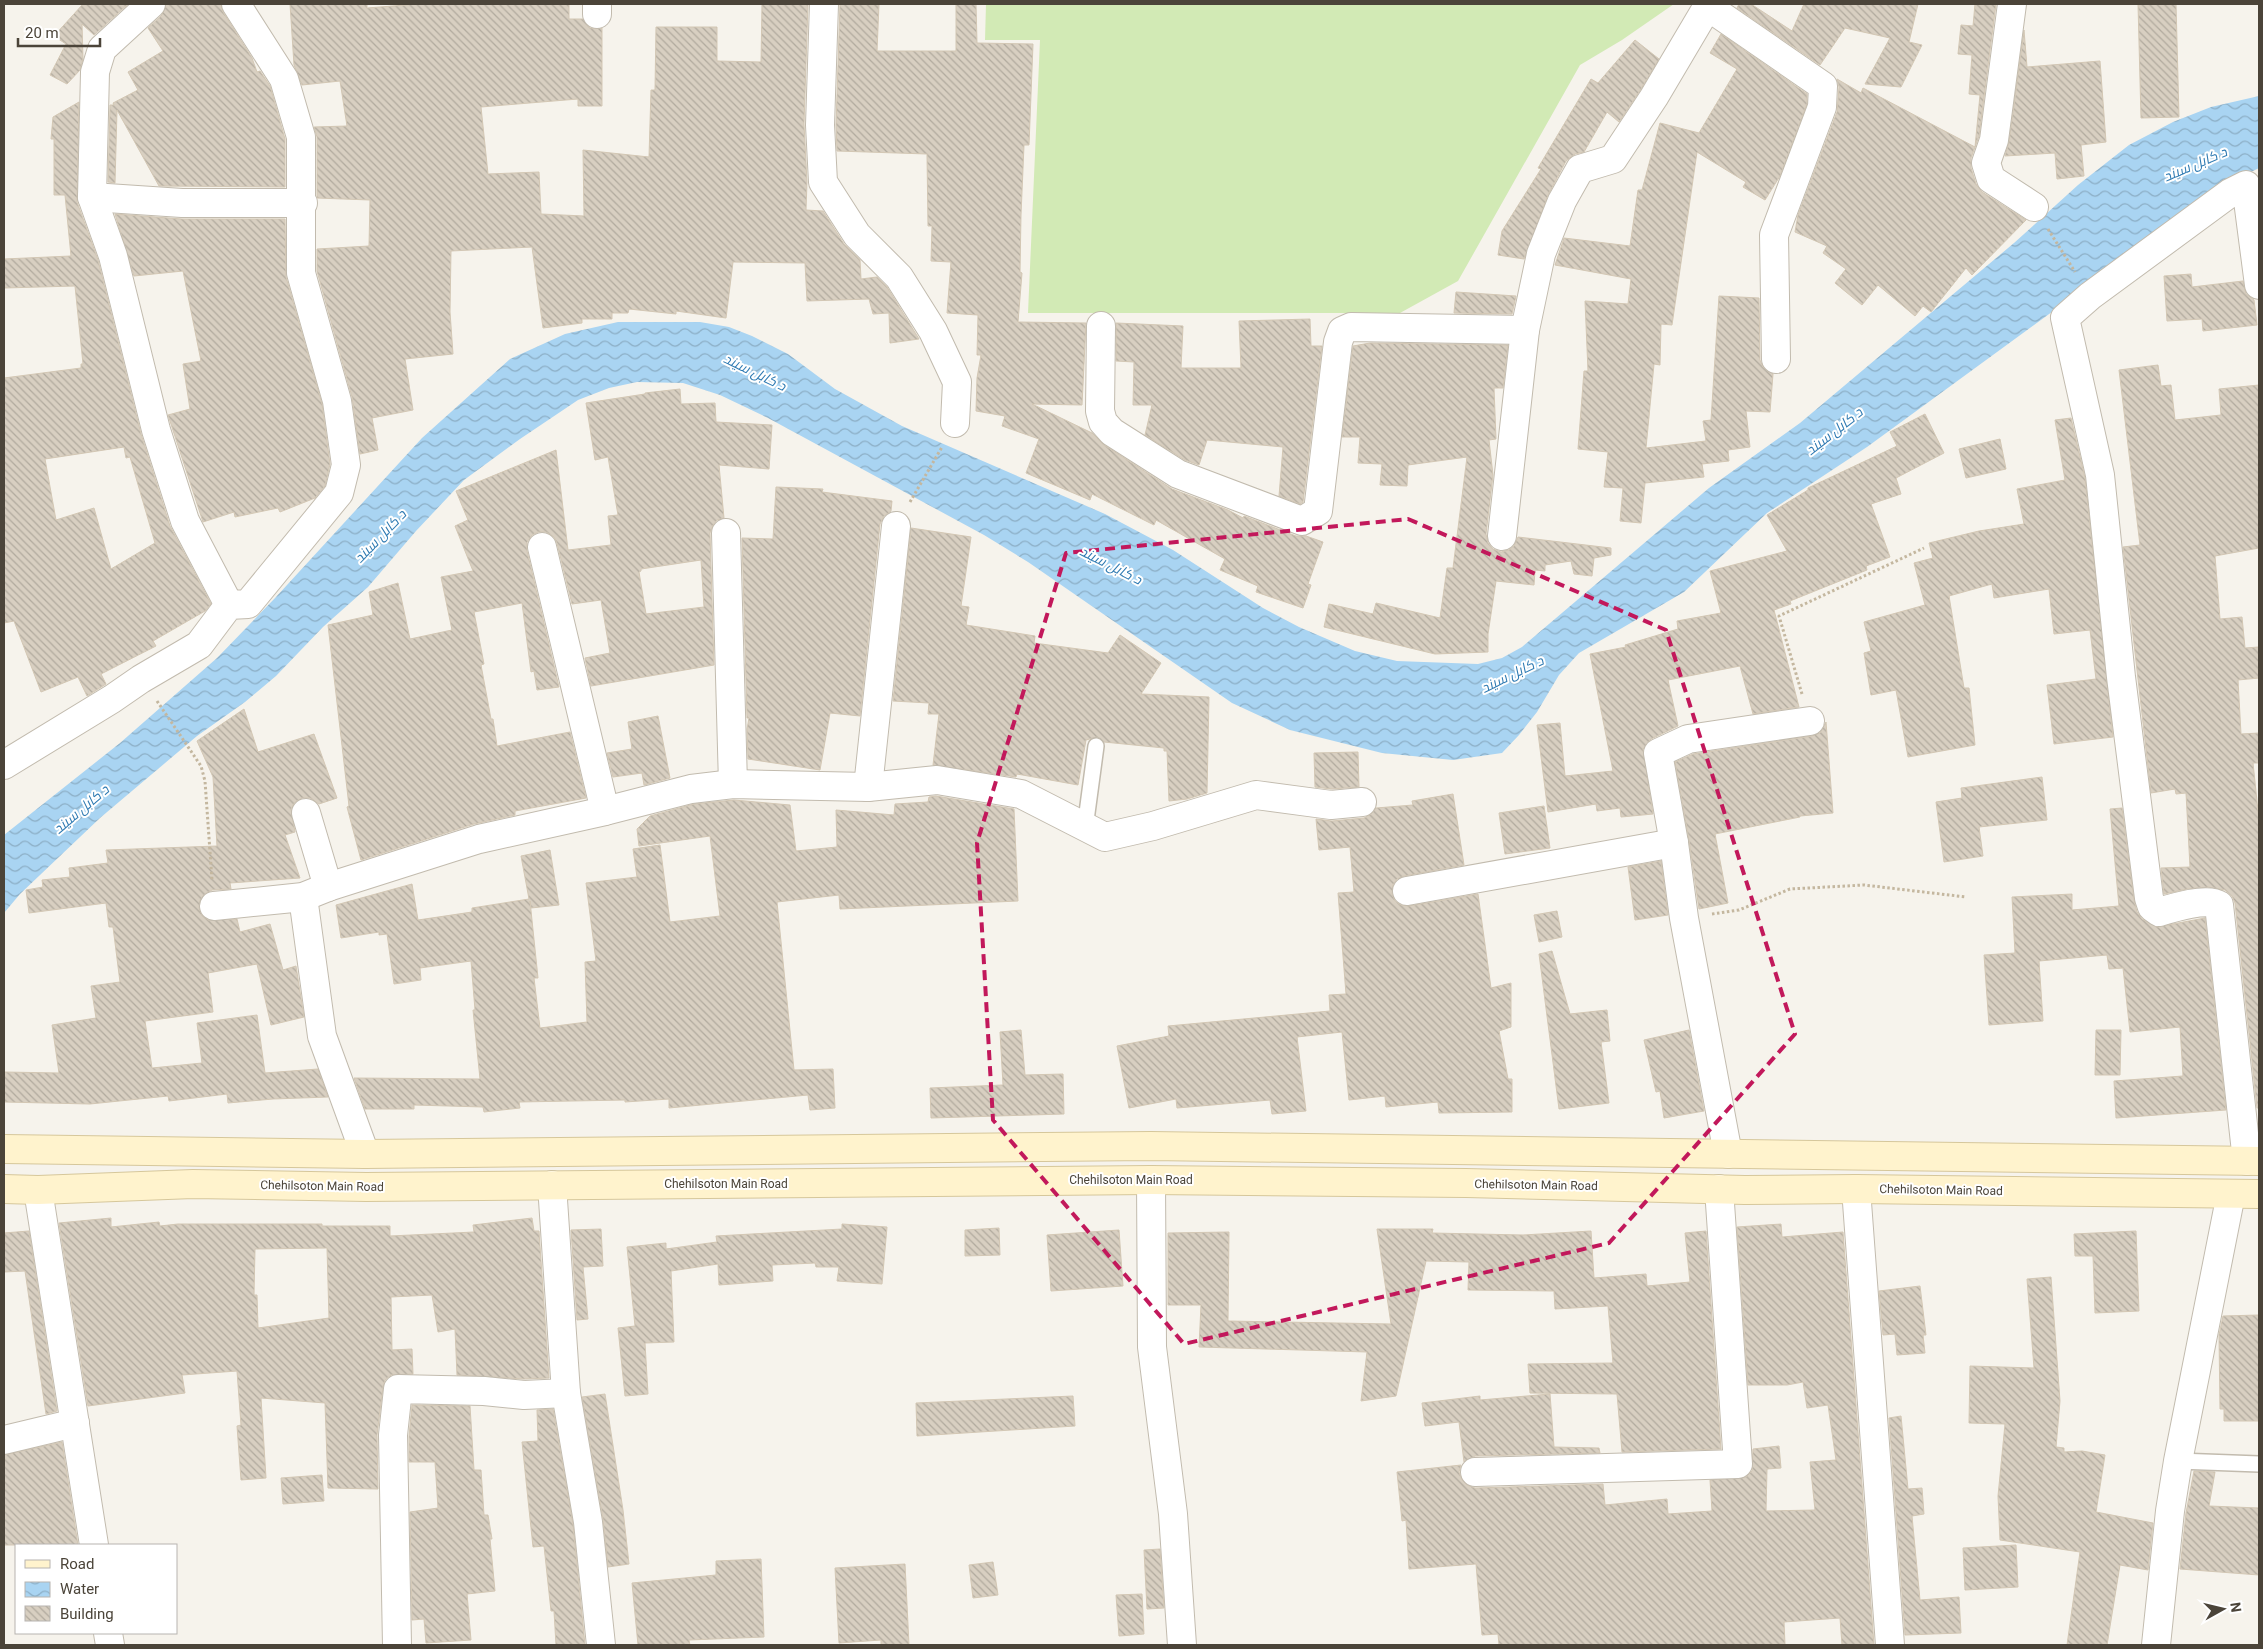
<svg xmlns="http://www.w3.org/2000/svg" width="2263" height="1649" font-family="Roboto,Cairo,sans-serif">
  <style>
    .pitch { fill: #d2eab5 }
    .water { fill: url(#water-waves) }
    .building { fill: url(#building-back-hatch); stroke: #d3c7b4; fill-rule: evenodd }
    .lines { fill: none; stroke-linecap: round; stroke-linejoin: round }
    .lane-casing { stroke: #c2bbae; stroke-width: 18 }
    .street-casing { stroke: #c2bbae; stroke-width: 30 }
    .secondary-casing { stroke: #d6c79b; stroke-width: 30 }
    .path { stroke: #c4b79f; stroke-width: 3; stroke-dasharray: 2.5 2.5; stroke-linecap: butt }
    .lane { stroke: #fff; stroke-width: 15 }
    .street { stroke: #fff; stroke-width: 28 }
    .secondary { stroke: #fff3cd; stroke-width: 28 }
    .marked { fill: none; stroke: #c2185b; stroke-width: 4; stroke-dasharray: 10 6; stroke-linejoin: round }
    .labels { text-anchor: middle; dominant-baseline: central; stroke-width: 4; stroke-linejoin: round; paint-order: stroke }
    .street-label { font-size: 12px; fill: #4b4439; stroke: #fff }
    .water-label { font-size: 14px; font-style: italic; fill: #2e7ab2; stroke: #fff }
  </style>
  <defs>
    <pattern id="water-waves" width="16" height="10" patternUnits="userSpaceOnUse" patternTransform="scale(1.25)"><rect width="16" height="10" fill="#a9d4f2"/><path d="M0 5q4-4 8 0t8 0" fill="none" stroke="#8caec5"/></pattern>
    <pattern id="building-back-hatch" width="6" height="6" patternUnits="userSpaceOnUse" patternTransform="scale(1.25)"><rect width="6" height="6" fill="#d8cfc1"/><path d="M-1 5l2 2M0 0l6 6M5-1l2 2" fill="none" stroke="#b1aa9e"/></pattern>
  </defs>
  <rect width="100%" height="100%" fill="#f6f3ec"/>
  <path class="pitch" d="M986,4H1674L1622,40L1580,65L1458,281L1400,313H1028L1040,40H985Z"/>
  <path class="water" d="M2259,96V168L2227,184L1867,447L1767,513L1684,592L1579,653L1559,675L1537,712L1519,735L1502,753L1453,760L1382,753L1290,730L1232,703L1028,562L984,535L768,418L720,395L683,383L637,382L609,388L578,400L520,439L464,480L416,531L368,587L323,627L276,676L245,702L197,736L100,818L20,894L4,913V835L120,743L217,658L276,597L422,438L510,359L565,334L618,322H700L729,327L752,336L788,354L835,389L902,426L1105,514L1173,550L1263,608L1299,627L1355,651L1397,661L1478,664L1502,658L1522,647L1709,488L1800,423L2014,243L2078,185L2129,145L2173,122L2211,107Z"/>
  <g class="building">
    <path d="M83,4H128L94,35L82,24L83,59L80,70L67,84L50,75L66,44L54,36Z"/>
    <path d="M166,4H221L223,12L252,58L257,72L260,71L270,86L285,139V187L159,186L117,110L115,183L108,182L110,105H114L113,103L138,90L128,72L163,51L148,28L162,15Z"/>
    <path d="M290,4H367V8L418,4H569V19H583L590,28H602V106H578V99L481,107L488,174L539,172L541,214L584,216L583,150L649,157L651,90H655L656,27H717V61L761,62L762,4H808L804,124L807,182L806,210L823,211L844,244L860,260L861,279L877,277L887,287L919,339L890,343L889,313L873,314L869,299L807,301L805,263L733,262L726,318L676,311V314L629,309L628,313H612V319H582V323L543,328L532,247L451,251L450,312L453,354L405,359L413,410L372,418L378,450L360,454L352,397L317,271V249L369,246L370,200L317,198V137L314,127L347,126L340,81L302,85L294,65Z"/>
    <path d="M840,4H879L877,51H956V4H976L977,43L1033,44L1029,145H1024L1021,215L1020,272L1022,273L1018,322L1086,323L1082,405L1032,404L1092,433L1104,445L1172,489L1228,510L1243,518L1244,516L1296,536H1306L1323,542L1308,584L1311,585L1303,608L1256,592L1258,586L1220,570L1225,559L1156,520L1154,525L1092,494L1090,500L1026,473L1039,439L1002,426L1005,416L976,411L977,378L981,355H977L978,315L947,313L951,262L931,261L932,226H928L927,154L837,151L836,125Z"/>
    <path d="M1739,4H1751L1792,31L1804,4H1918L1909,42L1922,45L1901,87L1865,84L1890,38L1845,28L1820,65L1737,8Z"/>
    <path d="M1975,4H1996L1979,136L1971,158V168L1976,184L1982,192L2026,220L1972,275L1966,268L1931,312L1923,306L1915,316L1878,285L1862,305L1835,283L1846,269L1823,253L1827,246L1795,232L1798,215L1837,112L1839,87L1837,79L1861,93L1863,88L1975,147L1980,95L1969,94L1972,55L1958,54L1961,25L1973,26Z"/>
    <path d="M2138,4H2176L2179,117L2141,118Z"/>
    <path d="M2024,30L2027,67L2100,61L2106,142L2081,145L2084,176L2057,179L2055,153L2005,156L2009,142Z"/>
    <path d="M1721,34L1807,94V104L1780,176L1765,200L1743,187L1746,182L1697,152L1672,325L1661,324L1660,365L1654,364L1646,448L1706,441L1703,421L1711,420L1719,296L1759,298L1760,360L1763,367L1773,374L1770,412L1746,411L1750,447L1728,450L1729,461L1702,464L1704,477L1645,483L1641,523L1620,521L1623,488L1604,487L1608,452L1578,449L1584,371H1588L1585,301L1628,304L1631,279L1555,265L1564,238L1630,246L1638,190H1642L1660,123L1699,133L1737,69L1710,53Z"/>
    <path d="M1635,40L1659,59L1641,89L1619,122L1607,112L1584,152L1575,154L1566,161L1548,195L1524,259L1498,255L1502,231L1541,169L1538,168L1591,79L1598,83Z"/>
    <path d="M79,102L77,202L98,260L141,434L170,526L211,604L205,611L153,641L156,646L101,674L106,684L87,696L78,677L41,692L14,621L4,623V378L81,368V364H83L75,286L4,288V259L71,256L65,195H54V139H51L53,117ZM124,447L126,458L130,457L155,543L111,569L94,508L56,520L45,459Z"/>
    <path d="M115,214L182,219H285L286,277L322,404L330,464L325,486L315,498L280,512L278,508L235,517L234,512L203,522L168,415L190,409L183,364L201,361L183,271L134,276Z"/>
    <path d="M2191,274L2192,287L2243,281L2246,294L2254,300L2257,325L2203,331L2202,319L2167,321L2164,276Z"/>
    <path d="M1456,292L1516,296L1512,314L1454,313Z"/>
    <path d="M1310,319L1311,346H1322L1303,502L1300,504L1279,496L1283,447L1207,440L1199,465L1185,460L1145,435L1152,405H1133L1134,362L1116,361V323L1183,326L1181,368H1241L1239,321Z"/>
    <path d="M1370,343L1508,345L1503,388H1494L1496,439L1489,440L1493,475L1486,534L1488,543L1493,549L1501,552L1509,550L1514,546L1518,537L1611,548V555L1594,558L1592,576L1574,574L1571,561L1545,565V571L1535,570L1534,585L1496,581L1488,634V652L1435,654L1324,627L1329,604L1373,614L1376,603L1440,618L1447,568H1453L1467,457L1408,465L1407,486L1380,485L1382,464L1358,463L1360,437H1342L1353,346Z"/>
    <path d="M2158,365L2161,386L2171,385L2175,420L2221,415L2219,389L2259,385V548L2215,556L2220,619L2242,617L2245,648L2259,647V678L2238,680L2241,734L2259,733V763H2253L2259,820V1108H2257L2235,903L2232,896L2225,890L2208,887L2187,889L2164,894L2161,868L2190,867L2186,793L2176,794L2175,789L2151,793L2123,547L2140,545L2119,370Z"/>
    <path d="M680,389L681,404L715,403L716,422L772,425L769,469L719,465L724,518L717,520L713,525L710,533L714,665L591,686L585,658L610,653L601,600L572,604L557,543L554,537L546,532H538L532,535L527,542V551L559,687L537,690L534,671L531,672L522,603L474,612L484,664L481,665L491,719H493L497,746L570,732L586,798L515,811V815L474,824L361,860L347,807L349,806L328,625L373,615L369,592L398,583L410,639L452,630L441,577L473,571L455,526L468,520L456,491L556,450L568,550L611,545L608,516L618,515L608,457L595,460L586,403L645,394V393ZM701,560L704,607L646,614L639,572L641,571V569Z"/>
    <path d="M1925,414L1944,453L1896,478L1901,494L1871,504L1890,557L1866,566L1867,570L1790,601L1791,604L1774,610L1799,707L1753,714L1740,666L1668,680L1678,726L1651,739L1643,749L1653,814L1621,817L1620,808L1597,811L1596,804L1548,812L1537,725L1560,723L1565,776L1613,771L1590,654L1626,647L1625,645L1678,629L1677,621L1721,613L1710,571L1787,551L1767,515L1808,490V488L1897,446L1890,432Z"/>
    <path d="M2071,418L2085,478L2113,737L2054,744L2047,685L2096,679L2090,630L2054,634L2049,589L1994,598L1992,584L1949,596L1964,688H1969L1975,745L1908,757L1896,690L1871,695L1864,653L1871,651L1864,622L1925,605L1914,563L1933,558L1929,543L1979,531L2024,524L2017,489L2065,480L2055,420Z"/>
    <path d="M2000,439L2006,469L1966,478L1959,449Z"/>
    <path d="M776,487L823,489L822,492L892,501L891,511L884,516L880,524L860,716L830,713L820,770L748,759L747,729L749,718H747L742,538L773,539Z"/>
    <path d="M911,528L971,537L961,606L969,607L966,625L1035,636L1034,643L1108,653L1120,635L1161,663L1141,694L1209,697L1207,793L1187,799L1169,801L1167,751H1164V748L1104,742L1097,737L1086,740L1078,785L1017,774L1016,777L933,765L939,714H928L929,703L893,701Z"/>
    <path d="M244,709L258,752L314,734L337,798L319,804L310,798H302L295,802L291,809L295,832L285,835L300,878L230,883L231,889L212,890L205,894L200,900L199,908L202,915L208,920L237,919L240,932L270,924L283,970L296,966L304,1017L271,1025L257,964L208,973L213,1012L145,1021L152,1068L202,1063L197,1023L257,1015L265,1073L318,1069L328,1097L273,1099L228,1103L227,1094L169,1101L168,1096L90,1104L4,1102V1072L59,1073L52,1025L96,1018L91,986L120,982L113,927H109L106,903L29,913L26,890L43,887L42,880L70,877L69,868L108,863L106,850L217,846L213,777L197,741Z"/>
    <path d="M658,716L670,778L644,785L642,773L613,777L607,753L632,749L628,722Z"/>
    <path d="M1826,722L1833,813L1800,816V817L1715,834L1728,903L1699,909L1689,840L1675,762L1693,754L1812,736L1820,733Z"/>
    <path d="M1358,752L1359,787L1331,789L1315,787L1314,753Z"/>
    <path d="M2042,777L2047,820L1979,827L1983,856L1944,862L1936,802L1962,798L1961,788Z"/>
    <path d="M1453,794L1464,865L1404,876L1397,879L1393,885L1392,894L1395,901L1401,905L1409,906L1478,894L1491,988L1511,983V1027L1499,1031L1508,1079H1512V1112L1439,1113L1438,1102L1386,1107L1385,1096L1349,1100L1342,1032L1297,1037L1306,1111L1272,1114L1270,1100L1177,1108L1176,1099L1129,1108L1117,1046L1169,1036L1168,1026L1330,1011L1329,995L1346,994L1338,893L1354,892L1350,847L1319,850L1316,819L1332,821L1364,818L1371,814L1376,808L1413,805L1412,801Z"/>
    <path d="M936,796L1014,809L1018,901L840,909L839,895L777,902L794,1070L833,1069L835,1108L810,1110L808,1095L669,1108V1099L625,1102V1100L519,1102L520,1108L484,1112L483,1107L414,1105V1109H365L354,1078L480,1079L473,1010H475L471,961L420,968L421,980L394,984L387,934L379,935V932L341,938L336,905L412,884L418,920L472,912V908L529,899L521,856L550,850L559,905L531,908L530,901L538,978H534L540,1028L587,1022L585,962L596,961L586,883L637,877L633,849L660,845L670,922L720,916L710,836L639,846L637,829L650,816L694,804L734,800L790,805L796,851L837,847L836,810L894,815L895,804L928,802L929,797Z"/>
    <path d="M1544,806L1550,848L1505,854L1499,813Z"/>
    <path d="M2122,808L2134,900L2137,912L2142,919L2157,927L2205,918L2226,1110L2116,1118L2114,1081L2183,1076L2180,1027L2130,1032L2123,968L2109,969L2107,955L2039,961L2043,1021L1989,1025L1984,955L2015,953L2012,897L2072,894V910L2119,906L2110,809Z"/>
    <path d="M1661,861L1668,915L1635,920L1628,867Z"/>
    <path d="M1557,911L1562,937L1539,942L1534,915Z"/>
    <path d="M1552,951L1570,1014L1607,1010L1610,1041L1601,1042L1609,1103L1559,1109L1539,954Z"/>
    <path d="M1021,1030L1025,1075L1063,1074L1064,1114L931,1118L930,1088L1003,1085L1000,1032Z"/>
    <path d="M1689,1030L1704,1111L1664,1118L1660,1091L1656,1092L1644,1040Z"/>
    <path d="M2096,1030H2121L2120,1075H2095Z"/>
    <path d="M111,1218V1227L159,1222L160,1226L178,1224H322V1226H390V1236L474,1232L473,1225L532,1218L534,1231H539L549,1378L524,1379L457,1375L455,1329L438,1332L432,1295L391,1297L392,1350L412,1349L413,1374L391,1375L385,1380L383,1387L377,1435L378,1489L328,1488L325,1403L261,1398L266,1478L241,1480L237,1426L241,1425L237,1371L182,1375L185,1393L88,1406L59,1223ZM327,1248L329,1318L258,1328L257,1295H254L255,1249Z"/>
    <path d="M842,1224L887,1227L882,1284L837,1281L839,1267H816L815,1263L772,1265L773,1281L719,1285L718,1264L671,1271L674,1342L645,1343L648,1394L625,1396L618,1328L635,1326L627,1247L666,1243V1249L717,1242L716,1236L842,1229Z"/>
    <path d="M1781,1224L1782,1237L1843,1232L1874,1645H1842L1840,1618L1784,1622L1785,1645H1499L1498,1634L1482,1635L1476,1564L1409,1569L1406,1520L1402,1521L1397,1472L1461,1465L1459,1472L1462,1480L1467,1485L1475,1488L1603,1484L1605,1505L1667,1499L1668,1514L1712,1511L1710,1480L1746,1477L1752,1471L1753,1449L1779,1446L1781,1468L1767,1469L1766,1511L1815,1510L1810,1462L1836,1460L1828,1405L1807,1408L1803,1382L1787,1385H1748L1737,1227Z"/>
    <path d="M999,1228L1000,1255L965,1256V1230Z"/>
    <path d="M601,1229L603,1266L583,1267L588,1319L577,1320L571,1230Z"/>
    <path d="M1377,1229H1433L1432,1233L1523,1235L1591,1231L1594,1278L1646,1274L1647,1286L1690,1282L1685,1233L1706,1231L1721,1449L1622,1452L1617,1394L1530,1393L1528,1364L1613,1363L1608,1306L1555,1309L1554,1291L1468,1290L1469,1262L1426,1261L1396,1396L1361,1401L1367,1352L1199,1347L1201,1305H1168V1233L1229,1232L1228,1321L1391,1324Z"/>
    <path d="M1119,1230L1123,1286L1051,1291L1047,1235Z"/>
    <path d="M29,1231L57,1411L46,1414L25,1271L4,1272V1233Z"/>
    <path d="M2136,1231L2139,1311L2095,1313L2093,1256H2075L2074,1234Z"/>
    <path d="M2051,1277L2060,1401L2056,1447L2064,1448V1452L2082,1451L2105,1455L2096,1512L2153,1523L2148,1570L2120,1565L2107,1645H2067L2080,1552L2000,1540L1998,1496L2005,1424L1969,1423L1970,1366L2034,1368L2027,1279Z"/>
    <path d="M1920,1286L1926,1335H1923L1925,1353L1897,1355L1895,1334L1883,1335L1879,1291Z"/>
    <path d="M2259,1315V1421H2224V1409H2220L2219,1335L2223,1316Z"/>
    <path d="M605,1394L623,1510L629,1564L608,1567L603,1519L582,1397Z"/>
    <path d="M1550,1394L1554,1447L1599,1448L1600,1453L1475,1456L1464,1462L1459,1422L1425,1426L1422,1403L1480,1396V1400Z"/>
    <path d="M1073,1396L1075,1426L917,1436L916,1403Z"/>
    <path d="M412,1405L470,1406L474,1470H481L484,1515H488L492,1539H490L495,1591L467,1594L471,1640L426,1643L424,1619L412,1620L410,1512L438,1508L435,1462H409V1436Z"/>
    <path d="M553,1409L573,1524L585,1645H556L554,1611H551L544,1546L533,1547L522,1442L538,1441L537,1410Z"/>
    <path d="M1901,1416L1908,1489L1922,1488L1924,1514L1912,1516L1920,1600L1959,1597L1961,1633L1905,1635L1889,1418Z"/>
    <path d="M62,1442L78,1545H4V1455Z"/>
    <path d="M2194,1471L2215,1472L2209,1506L2259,1508V1575L2180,1569L2186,1513Z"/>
    <path d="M322,1475L324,1501L283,1504L281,1478Z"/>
    <path d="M2016,1545L2018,1587L1965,1590L1963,1548Z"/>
    <path d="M1160,1549L1164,1608L1147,1609L1144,1550Z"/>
    <path d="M761,1559L764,1637L689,1640L690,1645H638L632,1583L716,1575V1561Z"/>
    <path d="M993,1562L998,1595L973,1598L969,1565Z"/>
    <path d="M905,1564L909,1645H881V1640L839,1643L835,1568Z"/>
    <path d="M1142,1594L1144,1634L1119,1636L1116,1595Z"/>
  </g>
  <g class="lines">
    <g class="lane-casing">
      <g id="lane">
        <path d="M1085,828L1096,746"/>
        <path d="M2178,1461L2259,1464"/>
      </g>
    </g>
    <g class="street-casing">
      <g id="street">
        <path d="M151,4L102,49L95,72L92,197L113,256L156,430L185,521L229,605"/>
        <path d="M824,4L820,125L823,182L857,235L899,277L933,331L957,382L955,423"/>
        <path d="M2012,4L1994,140L1986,163L1991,179L2034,207"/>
        <path d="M1707,6L1823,86L1822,107L1774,235L1776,359"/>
        <path d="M597,14V4"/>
        <path d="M92,197L182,203H303"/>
        <path d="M1101,326L1100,411L1103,422L1112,432L1178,474L1302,521L1318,511L1338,342L1342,331L1351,327L1525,330"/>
        <path d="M726,533L733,784"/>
        <path d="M1502,536L1525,330L1541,254L1562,201L1580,169L1613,159L1654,97L1709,4"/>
        <path d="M542,547L605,811"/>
        <path d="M4,765L112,699L141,679L199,645L229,605L248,604L339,493L346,465L337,401L301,273V137L284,79L236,4"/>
        <path d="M868,787L896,526"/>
        <path d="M306,813L328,887"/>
        <path d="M1407,891L1674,843"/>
        <path d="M303,897L322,1036L365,1154"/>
        <path d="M214,906L303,897L328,887L479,839L605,811L691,789L733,784L868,787L937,780L1021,794L1105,837L1153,826L1256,795L1331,805L1362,802"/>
        <path d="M1728,1154L1684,918L1674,843L1658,753L1688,739L1810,721"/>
        <path d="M2247,1161L2219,905C2207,897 2172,908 2159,912L2152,907L2149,898L2121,677L2100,475L2065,318L2090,296L2230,193L2246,185L2259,285"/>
        <path d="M1151,1180L1152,1347L1173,1514L1182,1645"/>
        <path d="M552,1185L566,1393L588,1522L601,1645"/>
        <path d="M1856,1189L1890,1645"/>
        <path d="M38,1190L94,1545"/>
        <path d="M4,1440L75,1423"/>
        <path d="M1475,1472L1738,1464L1719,1189"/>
        <path d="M108,1633L110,1645"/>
        <path d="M397,1645L393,1435L398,1389L484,1391L524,1395L566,1393"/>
        <path d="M2156,1645L2170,1511L2178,1461L2231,1194"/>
      </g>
    </g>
    <g class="secondary-casing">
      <g id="secondary">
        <path d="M4,1149L365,1154L1151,1146L2259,1161"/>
        <path d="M4,1189L38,1190L193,1184L366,1187L1151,1180L1466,1183L1745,1190L1856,1189L2259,1194"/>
      </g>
    </g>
    <g class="path">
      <path d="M2048,229L2075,272"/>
      <path d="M910,502L942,447"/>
      <path d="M1802,694L1779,616L1924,548"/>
      <path d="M157,701L201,766L205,781L212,880"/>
      <path d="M1712,914L1739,910L1790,889L1864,885L1966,897"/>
    </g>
    <use href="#lane" class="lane"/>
    <use href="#street" class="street"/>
    <use href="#secondary" class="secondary"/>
  </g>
  <path class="marked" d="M1408,519L1666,630L1795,1034L1609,1243L1184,1344L993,1120L977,843L1066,553Z"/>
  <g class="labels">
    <g class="street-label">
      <text x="1131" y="1180">Chehilsoton Main Road</text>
      <text x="726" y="1184">Chehilsoton Main Road</text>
      <text transform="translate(1536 1185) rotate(1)">Chehilsoton Main Road</text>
      <text transform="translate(322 1186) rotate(1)">Chehilsoton Main Road</text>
      <text transform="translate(1941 1190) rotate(1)">Chehilsoton Main Road</text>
    </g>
    <g class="water-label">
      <text transform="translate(2195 164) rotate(-23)">د کابل سيند</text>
      <text transform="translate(755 372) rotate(26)">د کابل سيند</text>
      <text transform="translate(1834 431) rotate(-38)">د کابل سيند</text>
      <text transform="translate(380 536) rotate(-46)">د کابل سيند</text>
      <text transform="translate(1111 565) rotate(27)">د کابل سيند</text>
      <text transform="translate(1512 674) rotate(-26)">د کابل سيند</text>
      <text transform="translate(81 809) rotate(-40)">د کابل سيند</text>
    </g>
  </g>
  <rect width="2263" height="1649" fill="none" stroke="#4b4439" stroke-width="10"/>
  <rect x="15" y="1544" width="162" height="90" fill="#ffffff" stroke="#b7b4b0"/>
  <rect x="25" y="1560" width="25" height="8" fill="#fff3cd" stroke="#b7b4b0"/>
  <text x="60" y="1569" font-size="15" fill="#4b4439">Road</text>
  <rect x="25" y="1582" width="25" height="15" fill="url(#water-waves)" stroke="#b7b4b0"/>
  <text x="60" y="1594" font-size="15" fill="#4b4439">Water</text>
  <rect x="25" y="1606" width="25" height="15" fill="url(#building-back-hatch)" stroke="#b7b4b0"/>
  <text x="60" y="1619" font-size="15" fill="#4b4439">Building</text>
  <g transform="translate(2223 1609) rotate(82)" stroke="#ffffff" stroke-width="4" paint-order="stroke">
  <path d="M0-4L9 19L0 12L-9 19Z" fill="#4b4439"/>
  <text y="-8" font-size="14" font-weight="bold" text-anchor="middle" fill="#4b4439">N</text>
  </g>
  <path d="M18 38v8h82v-8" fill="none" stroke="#4b4439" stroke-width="2.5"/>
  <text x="25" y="38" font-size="15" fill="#4b4439" stroke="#ffffff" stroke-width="4" paint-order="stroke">20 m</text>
</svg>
